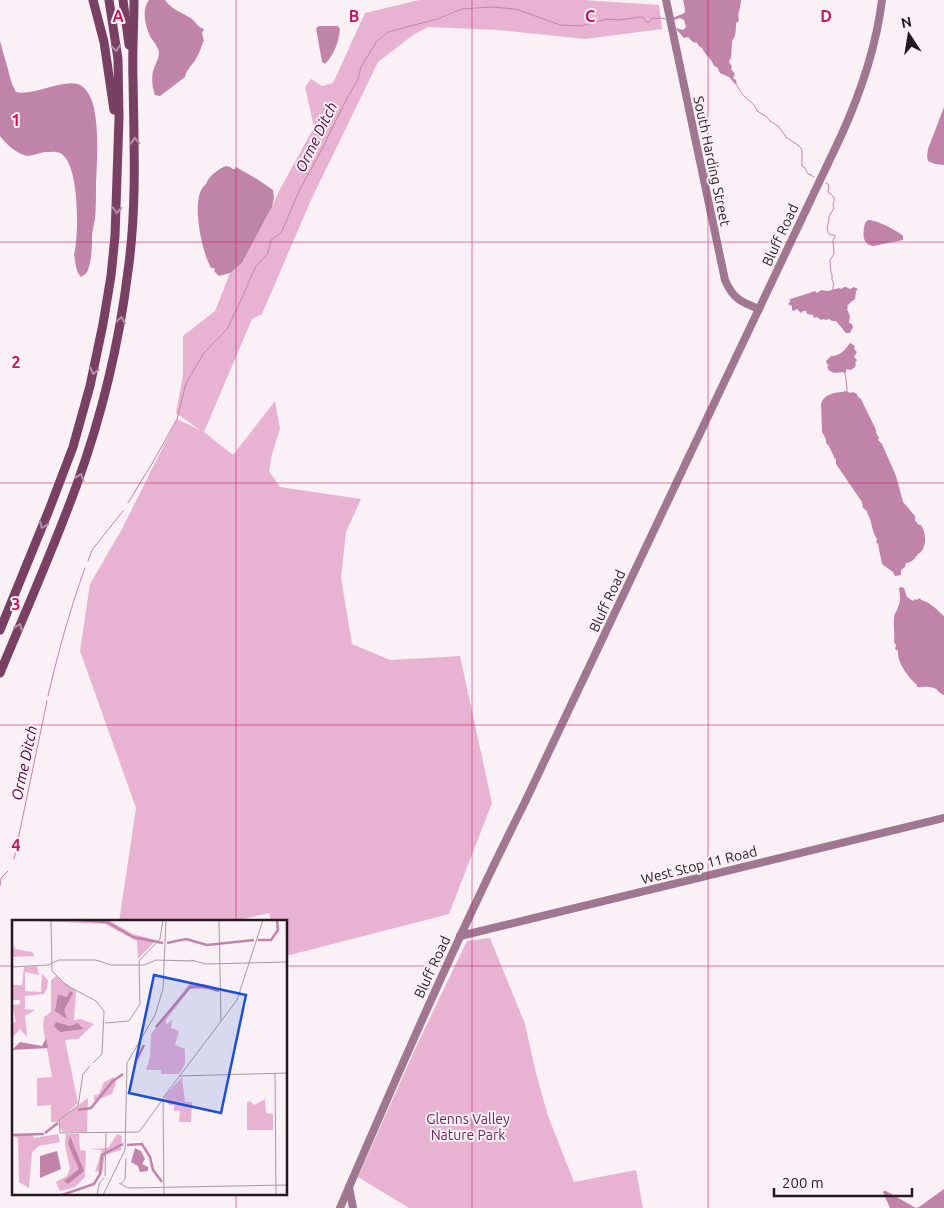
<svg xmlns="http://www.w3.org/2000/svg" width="944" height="1208" font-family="Ubuntu,sans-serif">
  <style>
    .green { fill: #e8b3d2 }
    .water { fill: #c184a9 }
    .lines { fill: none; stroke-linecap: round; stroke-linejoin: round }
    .stream { stroke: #c184a9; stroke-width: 1 }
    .secondary { stroke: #a07790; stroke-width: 8 }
    .highway { stroke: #784164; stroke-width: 9 }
    .oneway { stroke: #b390a6 }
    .grid { fill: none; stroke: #c2185b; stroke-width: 1; stroke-opacity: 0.55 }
    .labels { text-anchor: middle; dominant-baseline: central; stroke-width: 4; stroke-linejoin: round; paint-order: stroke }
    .street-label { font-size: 14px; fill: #23191f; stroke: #fbf0f6 }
    .park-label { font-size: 14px; fill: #6f2658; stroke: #fbf0f6 }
    .water-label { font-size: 15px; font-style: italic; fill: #4d0139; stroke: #fbf0f6 }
    .inset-river { fill: none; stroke: #c184a9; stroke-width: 2.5 }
    .inset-road { fill: none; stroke: #a59aa0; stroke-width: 1 }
    .view { fill: #1d4ed8; fill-opacity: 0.15; stroke: #1d4ed8; stroke-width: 2.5 }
    .inset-edge { fill: none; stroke: #23191f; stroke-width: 2.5 }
    .grid-label { font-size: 16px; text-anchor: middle; font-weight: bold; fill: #c2185b; stroke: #fbf0f6; stroke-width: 4; stroke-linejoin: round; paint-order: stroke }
  </style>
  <rect width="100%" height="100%" fill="#fbf0f6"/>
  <g class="green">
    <path d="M419,0H584L659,5L662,29L585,39L498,30L428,27L413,35L378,62L311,200L262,314L252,319L204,432L233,455L275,401L280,429L272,454L269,471L280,487L361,499L346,532L341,578L352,644L390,660L460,656L492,803L449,914L286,956V922H271L269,913L230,922H119L136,808L80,651L90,584L122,529L177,419L200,430L176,413L183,375V336L215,311L230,273L242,263L268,214L272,207L278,193L314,127L305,87L311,79L322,86L333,83L365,13Z"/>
    <path d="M490,938L525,1024L536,1073L548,1116L574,1182L636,1170L643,1208H409L358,1177L416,1047L467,941Z"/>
  </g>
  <g class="water">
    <path d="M149,0H165C171,9 183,13 192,19C196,23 199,28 204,29L202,33L204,41L203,42C201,49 198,56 194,62C190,67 186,71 185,77L160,96L155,95C152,87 151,76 154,68C156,63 159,58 159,52C158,47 154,42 151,38C146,28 141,10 149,0Z"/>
    <path d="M683,0H741C741,7 737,14 739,21L736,23C736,29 736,37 732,41L731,58L729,61L730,64L732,66L731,69L735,74L733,78L736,80L737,86L729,77L720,73L717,67L714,66C712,59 705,55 702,48L700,47L696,42L694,43L688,37L684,38L676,29L675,28L683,30L686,27L684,20L680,18L674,20L673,18C686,11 687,17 683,0Z"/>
    <path d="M319,26H338L340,29C339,41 334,55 325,64L322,62L316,28Z"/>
    <path d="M0,41L12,84L16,92C34,97 69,75 83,87C89,92 92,100 94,108C99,133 97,159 96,184C96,196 96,207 95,219C94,224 93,229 92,234C92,246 92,262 87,272C85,275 84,275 81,277C75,271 76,262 74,255C79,237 80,162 60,153C55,151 50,152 45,152C39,153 31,156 27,156C17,154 5,143 0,136Z"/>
    <path d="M944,107V165L935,164L928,161L927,156L928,149Z"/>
    <path d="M226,166L230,167L233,169H235L236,167L257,179L273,190L274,198L272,207L268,214L242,263L230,273L219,276L214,271L215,269L213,268H211C209,263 206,258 205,253C200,238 191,195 206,184C209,176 218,169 226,166Z"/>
    <path d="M868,220C877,220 896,230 903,236V240L873,246C861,244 863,232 865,223Z"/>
    <path d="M844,287H846L850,289L854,287L858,289L856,291L855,299L851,302L847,306L848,307L847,309L850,316L849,323L852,324L853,327L850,333H846L836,321H832L829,319L826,320L823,319L821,320L817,317L814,318L813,315L807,314L806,311H803L801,313L797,309L794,311L792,310V306L788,304L790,302V299C799,296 808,294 815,291L817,293L821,290L828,291L839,288L841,289Z"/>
    <path d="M850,343L855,346L854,349L857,352L854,357L857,360L855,363L856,365L854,368L850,370L847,369L845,374L843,372C838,373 831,374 828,369V368L827,367L829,365L828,364L827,365L826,361L831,356C840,356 845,350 850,343Z"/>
    <path d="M847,391L850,393L853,392L857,394L858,397L861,399L876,430V433L879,438L878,440L882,444L896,476L903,502L915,516V521L918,523L917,524L921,525C926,533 927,544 921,552C920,553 919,553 918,554C914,559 913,562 906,563L905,567L901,570V575L895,576L893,572L882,564L878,544L876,542L877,539C873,533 872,526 870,519C869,516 867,514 867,511L863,508L862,502L836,464V459H835L829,446L826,443V439L822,432L821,404C825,392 837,393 847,391Z"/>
    <path d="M901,587L904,588L907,597L913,601L915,599L917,600L920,598L921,600C930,602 937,610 944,616V695C940,694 938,690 934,688C929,686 922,687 917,687V685C909,678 897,663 898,651L895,649L896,645L894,642C895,634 893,626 894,618C894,613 897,612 898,607C901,601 900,594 899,588Z"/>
    <path d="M944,1189V1208H890L883,1192L884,1191H886L916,1208L919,1207Z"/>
  </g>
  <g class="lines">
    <g class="stream">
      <path d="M737,86C740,90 742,94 745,97C750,102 755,104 757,111L767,117L770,121L778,126L787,138L798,145L801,148L802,151V166L805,168L808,174L811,175L814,177"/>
      <path d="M826,183L829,185L828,192C830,194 833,195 834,198C835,201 832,204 834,208L829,216C830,223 824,229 830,235H835V237L833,240L834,254L830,260L831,273L832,274V280L834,284L833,286V290"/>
      <path d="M845,374L846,378L847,391"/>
      <path d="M128,503L153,462L177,419L186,383L204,353L227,329L237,309L255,268L268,253L271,240L281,233L300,189L321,151L344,104L358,79L361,67L377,41L388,32L437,19L462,9L491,7L516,9L560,25L581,26L607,19L619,20L641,17H643L646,22H649L653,18L656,19L659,18L666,19"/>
      <path d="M88,561L92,550L123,511"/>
      <path d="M48,696C58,653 70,609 85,568"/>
      <path d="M14,859L47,701"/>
      <path d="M0,886L1,878L8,871"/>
    </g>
    <g class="secondary">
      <path d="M666,0L725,280C733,299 741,302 759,309"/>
      <path d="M460,936L944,818"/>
      <path d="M349,1187L353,1208"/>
      <path d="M340,1208C399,1071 458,935 525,802L841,136C861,92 876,48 882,0"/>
    </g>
    <g class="highway">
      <path d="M93,0L104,42L114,110"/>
      <path d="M123,0L129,45"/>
      <path d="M0,630L49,510L73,447L90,386L103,324L111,276L115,236L119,118L118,59L109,0"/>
      <path d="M0,673C26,610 54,548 77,484C102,415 119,344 128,271C137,207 134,144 133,79C132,53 134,26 134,0"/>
    </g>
  </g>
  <defs><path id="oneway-chevron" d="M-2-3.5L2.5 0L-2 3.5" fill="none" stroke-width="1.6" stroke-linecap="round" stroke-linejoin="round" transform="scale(1.25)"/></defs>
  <g class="oneway">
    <use href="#oneway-chevron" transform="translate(116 48) rotate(82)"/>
    <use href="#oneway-chevron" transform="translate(135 141) rotate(-91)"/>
    <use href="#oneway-chevron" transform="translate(117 210) rotate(92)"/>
    <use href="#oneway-chevron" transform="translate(121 320) rotate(-81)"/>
    <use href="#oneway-chevron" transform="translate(94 371) rotate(103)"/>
    <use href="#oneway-chevron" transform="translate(80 477) rotate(-71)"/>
    <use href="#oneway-chevron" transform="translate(43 525) rotate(113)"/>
    <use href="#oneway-chevron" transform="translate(19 627) rotate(-68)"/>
  </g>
  <path class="grid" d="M236,0V922M472,0V1208M708,0V1208M0,242H944M0,483H944M0,725H944M0,966H14M286,966H944M236,1194V1208"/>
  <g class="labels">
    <g class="street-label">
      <text transform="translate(712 161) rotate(78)">South Harding Street</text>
      <text transform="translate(780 235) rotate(-65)">Bluff Road</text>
      <text transform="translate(607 601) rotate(-65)">Bluff Road</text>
      <text transform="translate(699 865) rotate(-14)">West Stop 11 Road</text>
      <text transform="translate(432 967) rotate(-65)">Bluff Road</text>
    </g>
    <g class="park-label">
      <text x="468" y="1119">Glenns Valley<tspan x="468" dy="16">Nature Park</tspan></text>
    </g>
    <g class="water-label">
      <text transform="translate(316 137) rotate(-64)">Orme Ditch</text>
      <text transform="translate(24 763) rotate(-78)">Orme Ditch</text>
    </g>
  </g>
  <g transform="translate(12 920)">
    <rect width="275" height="275" fill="#fbf0f6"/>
    <path d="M0,0H96L121,14L144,20L126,39L125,21L93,4ZM2,25L3,29L20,32L23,36L0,37ZM25,46L27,55L13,52V71L29,72L30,54L36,60L35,68L32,74L13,76V89L23,90L13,96L15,117L8,109L0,118V102H4L0,85L8,84V80H0V65H10L12,47ZM44,56L64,71L62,100L69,99L82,104L66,119L53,120L66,183L46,202H39V185L25,186V158L40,157L31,107L32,97L39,92V60ZM177,64H193L206,69H178L153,101L155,104L160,100L159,108L167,111L163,125L173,129V144L167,154H149V150H134L138,137L139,114ZM102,157L104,163L100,174L82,181V175L87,174L92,162ZM170,157L173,182H180L179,202H167L168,191H162V185H157L152,177ZM76,178L75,212H51L47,207L48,199ZM253,179L254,193L261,194V210H235V182L238,181L242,185ZM46,214L48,222L27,226L20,232L17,268L7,262L6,218L0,216L20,215L22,218ZM54,214H67L68,230L74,231L73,257L63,267L48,271L44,262L55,256L58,248L53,225ZM105,214L110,216L109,230L93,235L90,254L88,251L83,252L90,230L76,229L96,228Z" fill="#e8b3d2"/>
    <path d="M58,71L61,73L52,90L55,99L43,91L46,75L55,77ZM44,102L58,106L66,103L71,109L48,112L42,106ZM34,118L36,128L0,130L8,122L30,126ZM58,216L72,251L56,264L52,261L67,249L56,224ZM123,228L129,231L133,239L130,244L136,247V251L128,252L126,246L119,242ZM45,231L49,249L28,258V236Z" fill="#c184a9"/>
    <path class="inset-river" d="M67,0L95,2L121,17L151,23M246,20H259L266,10L265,0M155,23L174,19L195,25L242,20M144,107L178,67L190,66L207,71M125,139L132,125M66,190L79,188L101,161L111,154M33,213L46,203M0,215L32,214M115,225L130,224L138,237L141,250L150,262M50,275L82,264L88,254L90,235L111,224"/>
    <path class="inset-road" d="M39,0L40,51L54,65L84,81L92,91L90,134L81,143M207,0L209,101M179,40L194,44L275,42M0,47L36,45L47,40H84L99,45H132L144,40L181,41M93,103L117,101L128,84L127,41L148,19L151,0M78,146L71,154L66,186L47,200L48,213L127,212L151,179M263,153L264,275M167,156L275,153M93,256L94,213M107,263L116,268L275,265M109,264L113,259L114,238M85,275L87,264L92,258M91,275L113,230L115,143L143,95L151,69L154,0M152,275L151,178L225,80L251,0"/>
    <path class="view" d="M142,55L234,75L209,193L117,173Z"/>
    <rect width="275" height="275" class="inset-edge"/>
  </g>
  <g class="grid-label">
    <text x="118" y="22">A</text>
    <text x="354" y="22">B</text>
    <text x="590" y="22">C</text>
    <text x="826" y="22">D</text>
    <text x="16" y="126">1</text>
    <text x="16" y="368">2</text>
    <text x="16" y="610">3</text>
    <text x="16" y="851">4</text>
  </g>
  <g transform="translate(909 35) rotate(348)" stroke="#fbf0f6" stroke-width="4" paint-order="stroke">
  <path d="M0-4L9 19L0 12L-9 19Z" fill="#23191f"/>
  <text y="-8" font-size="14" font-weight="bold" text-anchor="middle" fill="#23191f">N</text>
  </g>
  <path d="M774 1188v8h138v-8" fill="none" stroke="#23191f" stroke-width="2.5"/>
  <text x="782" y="1188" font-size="15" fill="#23191f" stroke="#fbf0f6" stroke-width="4" paint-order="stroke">200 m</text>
</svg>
